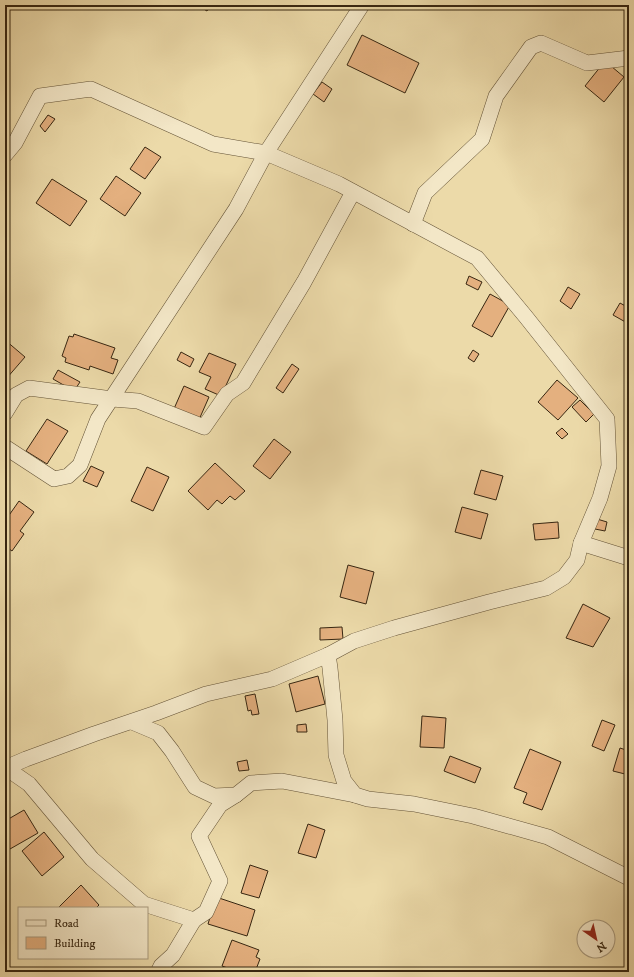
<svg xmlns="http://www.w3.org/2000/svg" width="634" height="977" font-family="'IM FELL DW Pica',serif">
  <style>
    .building { fill: #e4b07f; stroke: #372611 }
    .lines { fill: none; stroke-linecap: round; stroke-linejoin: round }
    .street-casing { stroke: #645337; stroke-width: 16 }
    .street { stroke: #f3e7c7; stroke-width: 15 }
  </style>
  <rect width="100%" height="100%" fill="#ecdaa9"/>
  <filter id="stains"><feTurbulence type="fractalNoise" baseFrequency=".005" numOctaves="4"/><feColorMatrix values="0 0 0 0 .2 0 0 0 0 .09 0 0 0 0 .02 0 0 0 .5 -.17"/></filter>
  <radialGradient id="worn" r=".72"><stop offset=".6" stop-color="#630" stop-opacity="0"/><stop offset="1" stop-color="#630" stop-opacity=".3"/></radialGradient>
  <g class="building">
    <path d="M197,5H211L207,11Z"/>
    <path d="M362,35L419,63L405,93L347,65Z"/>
    <path d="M605,61L624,77L604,102L585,86Z"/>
    <path d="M322,82L332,89L324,102L313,94Z"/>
    <path d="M48,115L55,119L45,132L40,126Z"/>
    <path d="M145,147L161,157L145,179L130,169Z"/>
    <path d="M116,176L141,193L125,216L100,199Z"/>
    <path d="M52,179L87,201L70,226L36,203Z"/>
    <path d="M469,276L482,282L478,290L466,284Z"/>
    <path d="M568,287L580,294L571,309L560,301Z"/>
    <path d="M490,294L510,305L492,337L472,326Z"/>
    <path d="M620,303L629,308V324L613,315Z"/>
    <path d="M74,334L115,348L111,358L118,360L113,374L90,366L89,370L65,362L66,358L62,356L69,336L73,337Z"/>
    <path d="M5,340L25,357L6,379L5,378Z"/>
    <path d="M473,350L479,354L474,362L468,358Z"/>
    <path d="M181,352L194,359L190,367L177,360Z"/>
    <path d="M209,353L236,364L221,396L205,389L211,377L199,372Z"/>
    <path d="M292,364L299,369L283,393L276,388Z"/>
    <path d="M58,370L80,382L74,391L53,379Z"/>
    <path d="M557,380L578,398L558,420L538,402Z"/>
    <path d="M184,386L209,397L198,422L173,411Z"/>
    <path d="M580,400L594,414L586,422L572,407Z"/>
    <path d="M47,419L68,431L47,464L26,451Z"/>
    <path d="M562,428L568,434L562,439L556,433Z"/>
    <path d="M274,439L291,452L270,479L253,466Z"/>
    <path d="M215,463L245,491L235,500L230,496L222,504L217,500L208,510L188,491Z"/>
    <path d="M91,466L104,472L97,487L83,481Z"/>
    <path d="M147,467L169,477L153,511L131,501Z"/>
    <path d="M481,470L503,476L496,500L474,494Z"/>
    <path d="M19,501L34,512L20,531L24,534L12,551L5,546V521Z"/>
    <path d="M462,507L488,514L481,539L455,532Z"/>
    <path d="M597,519L607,522L605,531L595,529Z"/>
    <path d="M558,522L559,538L535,540L533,524Z"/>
    <path d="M348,565L374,572L366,604L340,597Z"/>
    <path d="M583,604L610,618L593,647L566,638Z"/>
    <path d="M342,627L343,639L320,640V628Z"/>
    <path d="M318,676L325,704L296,712L289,684Z"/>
    <path d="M255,694L259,714L252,715L251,710L248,711L245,696Z"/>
    <path d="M422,716L446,718L444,748L420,747Z"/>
    <path d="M602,720L615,725L604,751L592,746Z"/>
    <path d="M306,724L307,732H297V725Z"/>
    <path d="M620,748L629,751V760L625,774L613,771Z"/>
    <path d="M530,749L561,762L542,810L523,803L527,793L514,788Z"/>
    <path d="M450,756L481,768L475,783L444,771Z"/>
    <path d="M247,760L249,770L239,771L237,762Z"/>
    <path d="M24,810L38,833L10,849L5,840V821Z"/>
    <path d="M308,824L325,830L316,858L298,853Z"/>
    <path d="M44,832L64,857L42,876L22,851Z"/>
    <path d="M250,865L268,871L259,898L241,893Z"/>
    <path d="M81,885L99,905L96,908H58Z"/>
    <path d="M216,897L255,910L247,936L208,924Z"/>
    <path d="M232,940L259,950L256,957L260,959L255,972L251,970V972H239L222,966Z"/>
  </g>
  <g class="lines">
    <g class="street-casing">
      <g id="street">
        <path d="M5,155L15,143L40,96L91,89L213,144L266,153L339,184L477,258L526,317L607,419L609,466L600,498L581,543L577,560L564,577L546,588L489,602L394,628L354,641L328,655L272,679L206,694L156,713L94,734L26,759L5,768"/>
        <path d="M413,224L425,193L482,139L496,96L531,47L541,43L587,63L629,58"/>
        <path d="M5,413L16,395L29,388L112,399L138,401L204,427L227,394L243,383L304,282L353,192"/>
        <path d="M5,447L54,479L68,476L80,465L98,419L236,209L266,153L362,5"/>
        <path d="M581,543L629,558"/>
        <path d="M328,655L330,668L335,720L336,755L344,781L355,795L368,799L414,804L473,816L548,837L629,878"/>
        <path d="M132,722L158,733L172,751L195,787L214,796L236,795L251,783L282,781L355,795"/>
        <path d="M6,768L29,784L92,859L144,904L194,920L206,912L220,881L199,836L220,805L236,795"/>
        <path d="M158,972L161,966L173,955L194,920"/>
      </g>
    </g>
    <use href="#street" class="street"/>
  </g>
  <rect width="634" height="977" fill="none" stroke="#ecdaa9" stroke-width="20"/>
  <rect x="6" y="6" width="622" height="965" fill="none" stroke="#372611" stroke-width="2"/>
  <rect x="10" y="10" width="614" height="957" fill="none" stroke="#372611"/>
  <rect x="18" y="907" width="130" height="52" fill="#f3e7c7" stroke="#a89a7e"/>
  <rect x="26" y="920" width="20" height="6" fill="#f3e7c7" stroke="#a89a7e"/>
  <text x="54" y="927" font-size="12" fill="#372611">Road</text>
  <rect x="26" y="937" width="20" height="12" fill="#e4b07f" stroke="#a89a7e"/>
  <text x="54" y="947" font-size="12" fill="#372611">Building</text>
  <g transform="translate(596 939) rotate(146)"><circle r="19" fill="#f3e7c7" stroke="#a89a7e"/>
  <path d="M0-3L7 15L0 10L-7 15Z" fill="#8f2418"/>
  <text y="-6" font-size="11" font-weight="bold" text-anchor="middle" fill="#372611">N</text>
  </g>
  <rect width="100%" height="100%" filter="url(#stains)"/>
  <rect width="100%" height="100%" fill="url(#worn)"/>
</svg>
